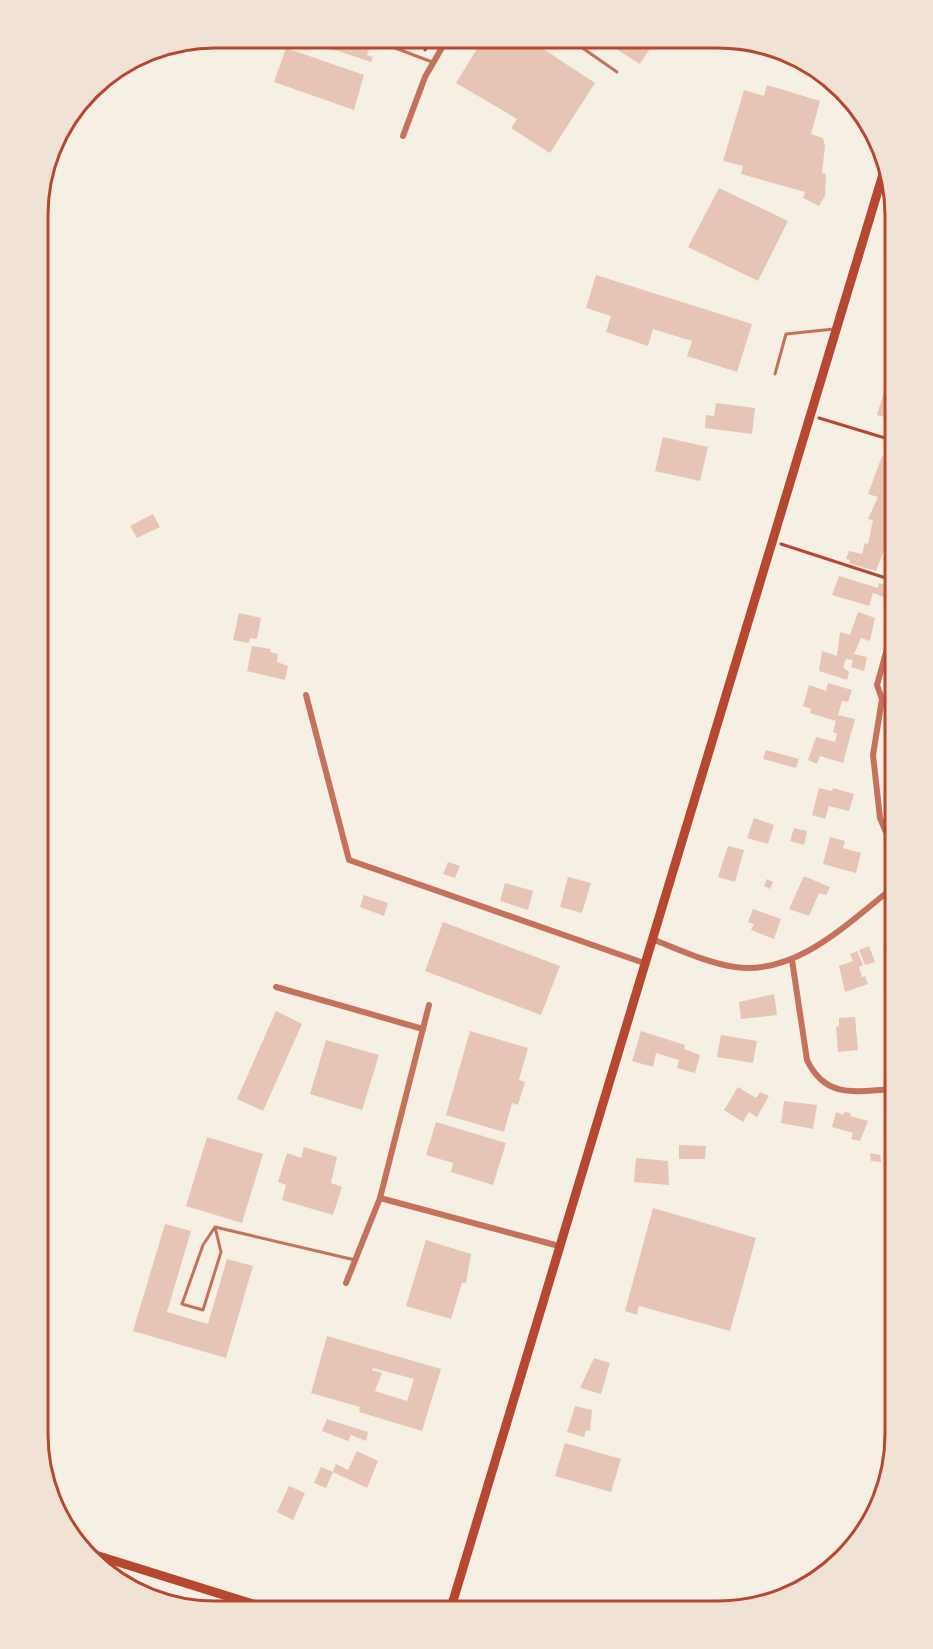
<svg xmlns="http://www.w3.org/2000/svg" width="933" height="1649" font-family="Roboto,sans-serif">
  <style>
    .building { fill: #e6c5b7; fill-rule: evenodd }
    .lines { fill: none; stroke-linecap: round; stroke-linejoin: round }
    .path { stroke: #b5482f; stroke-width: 3 }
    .service { stroke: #c5725c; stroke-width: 3 }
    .minor { stroke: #c5725c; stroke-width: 6 }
    .secondary { stroke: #b5482f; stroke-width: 9 }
    .rim { fill: none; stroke: #b5482f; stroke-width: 3 }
  </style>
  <rect width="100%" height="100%" fill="#f6efe4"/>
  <g class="building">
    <path d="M336,38H372L367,55L373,57L371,62L332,49Z"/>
    <path d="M483,39H528L595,83L550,153L511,128L517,119L456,83Z"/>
    <path d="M602,40H655L640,64Z"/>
    <path d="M286,48L364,75L354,110L274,82Z"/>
    <path d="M783,56L808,68V70L781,62Z"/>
    <path d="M767,85L820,101L811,134L823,138L825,146L822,173L826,174L825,196L819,206L803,198L805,192L741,174L743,166L723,161L744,90L764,96Z"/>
    <path d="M719,188L788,221L758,281L688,247Z"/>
    <path d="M596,275L752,324L737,372L687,356L692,341L653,329L648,346L606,332L611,316L586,308Z"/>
    <path d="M895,322V349L888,346Z"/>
    <path d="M885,388L895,391V420L877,415Z"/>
    <path d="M716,403L755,408L752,434L705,428L706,415L714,416Z"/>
    <path d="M663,437L708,447L700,481L655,471Z"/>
    <path d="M882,456L895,460V478L893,477L886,500L894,502L888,525L893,526L876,571L849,563L850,560L846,559L849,551L862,554L865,543L868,544L873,520L868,519L878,497L868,494Z"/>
    <path d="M153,514L160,527L137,538L130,526Z"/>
    <path d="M839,576L878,588L879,583L890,586L886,598L873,593L869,606L832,595Z"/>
    <path d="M858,612L875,618L870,641L861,638L854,654L867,657L864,671L851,667L853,660L846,659L843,667L849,672L847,680L819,671L822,651L837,656L840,632L850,635Z"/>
    <path d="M239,613L261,618L257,639L250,638L249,643L233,640Z"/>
    <path d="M252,646L271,649L270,652L278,654L277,662L288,666L285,680L247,671Z"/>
    <path d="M828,683L852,690L848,702L842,701L838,715L855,719L843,763L820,756L817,764L808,760L816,737L835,742L837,734L833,732L836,721L810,713L811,709L803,706L809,685L826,691Z"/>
    <path d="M766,750L799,759L796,768L763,759Z"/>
    <path d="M819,788L832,791L833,788L854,794L849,811L829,806L825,819L812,815Z"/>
    <path d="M754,818L774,825L768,844L747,838Z"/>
    <path d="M794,828L807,831L804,845L790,841Z"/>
    <path d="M830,837L845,841L843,848L861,853L856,873L823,864Z"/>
    <path d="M728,846L744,850L735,882L718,877Z"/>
    <path d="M448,862L460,866L455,878L443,874Z"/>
    <path d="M804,876L830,887L826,895L819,893L809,916L789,909Z"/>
    <path d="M568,877L591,883L582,913L560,907Z"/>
    <path d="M767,879L773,882L770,889L764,886Z"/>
    <path d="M505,883L533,891L528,910L500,901Z"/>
    <path d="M364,895L388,903L384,916L360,907Z"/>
    <path d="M753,909L781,919L774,939L751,930L754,924L748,922Z"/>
    <path d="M443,922L560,966L541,1015L425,971Z"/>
    <path d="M895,943V981L883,947Z"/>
    <path d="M869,946L875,962L865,965L859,950Z"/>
    <path d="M857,951L863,965L859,967L862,977L865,976L868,984L845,992L839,966L853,961L850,954Z"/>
    <path d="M774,994L777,1015L741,1019L739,1002Z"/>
    <path d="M276,1011L302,1024L263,1111L237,1099Z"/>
    <path d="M855,1017L858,1050L838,1052L836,1027L839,1026V1018Z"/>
    <path d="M895,1023V1056L886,1057V1024Z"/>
    <path d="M470,1031L528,1048L519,1080L525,1082L518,1105L512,1103L504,1132L446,1115Z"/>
    <path d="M641,1031L685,1045L684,1049L700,1055L695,1073L677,1068L679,1060L656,1053L653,1067L632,1061Z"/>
    <path d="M721,1035L757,1041L753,1063L717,1057Z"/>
    <path d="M326,1040L379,1055L362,1110L310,1094Z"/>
    <path d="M738,1087L756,1098L760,1092L769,1096L757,1117L749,1112L743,1122L724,1110Z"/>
    <path d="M784,1101L817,1105L813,1129L781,1123Z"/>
    <path d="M836,1112L844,1115V1112L851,1113L850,1116L868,1121L860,1141L851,1139L853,1133L832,1127Z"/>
    <path d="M436,1122L506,1143L493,1185L451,1172L453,1163L426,1155Z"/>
    <path d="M207,1137L263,1154L242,1223L186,1206Z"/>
    <path d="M679,1145L706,1146L705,1159H679Z"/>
    <path d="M304,1147L337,1157L331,1183L342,1187L333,1215L282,1200L286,1185L278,1182L287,1153L301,1158Z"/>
    <path d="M870,1153L880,1155L881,1162L871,1161Z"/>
    <path d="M636,1158L668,1161L669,1185L634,1182Z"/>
    <path d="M653,1208L756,1238L730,1331L639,1306L637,1315L625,1311Z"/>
    <path d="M165,1224L191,1231L167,1312L208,1324L227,1259L253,1266L226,1358L133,1331Z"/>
    <path d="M426,1240L471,1254L466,1283H462L451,1319L406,1306Z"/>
    <path d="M327,1336L441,1369L422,1431L359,1412L360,1407L311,1393ZM373,1368L414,1379L407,1401L375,1391L382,1373L372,1370Z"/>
    <path d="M594,1358L610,1363L601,1394L580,1388Z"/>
    <path d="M575,1406L592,1410L590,1431L586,1430L584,1437L567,1432Z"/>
    <path d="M327,1419L368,1432L366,1441L351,1435L348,1441L322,1431Z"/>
    <path d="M565,1443L621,1459L611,1492L555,1476Z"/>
    <path d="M357,1451L378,1461L367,1488L333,1472L336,1464L348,1470Z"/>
    <path d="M321,1467L333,1472L326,1488L314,1483Z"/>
    <path d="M289,1486L305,1493L293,1520L277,1512Z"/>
  </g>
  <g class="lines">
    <g class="path">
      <path d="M425,50L432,39"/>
      <path d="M819,418L895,441"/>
      <path d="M781,544L895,581"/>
    </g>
    <g class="service">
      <path d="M394,39L390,46L432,62"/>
      <path d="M571,40L617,72"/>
      <path d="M775,374L786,334L834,329"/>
      <path d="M215,1227L221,1252L203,1310L182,1304L203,1245L215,1227L355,1260"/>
    </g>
    <g class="minor">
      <path d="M403,136L425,77L447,39"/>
      <path d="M306,695L349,860L644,963"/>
      <path d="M882,699L895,693"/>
      <path d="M895,853L880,818L873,755L882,699L877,685L895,620"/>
      <path d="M652,939C678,949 707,963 735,967C797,976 850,921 895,886"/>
      <path d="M792,960L807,1060C826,1100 857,1091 895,1089"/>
      <path d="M276,987L423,1029"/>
      <path d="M380,1198L559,1246"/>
      <path d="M346,1283L380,1198L429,1005"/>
    </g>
    <g class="secondary">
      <path d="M89,1553L272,1610"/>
      <path d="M450,1611L887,161"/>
    </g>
  </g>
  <path d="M0 0H933V1649H0ZM215 48H718A167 167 0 0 1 885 215V1434A167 167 0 0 1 718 1601H215A167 167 0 0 1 48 1434V215A167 167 0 0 1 215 48Z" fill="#f1e2d6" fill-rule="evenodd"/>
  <path class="rim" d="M215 48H718A167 167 0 0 1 885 215V1434A167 167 0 0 1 718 1601H215A167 167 0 0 1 48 1434V215A167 167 0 0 1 215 48Z"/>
</svg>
